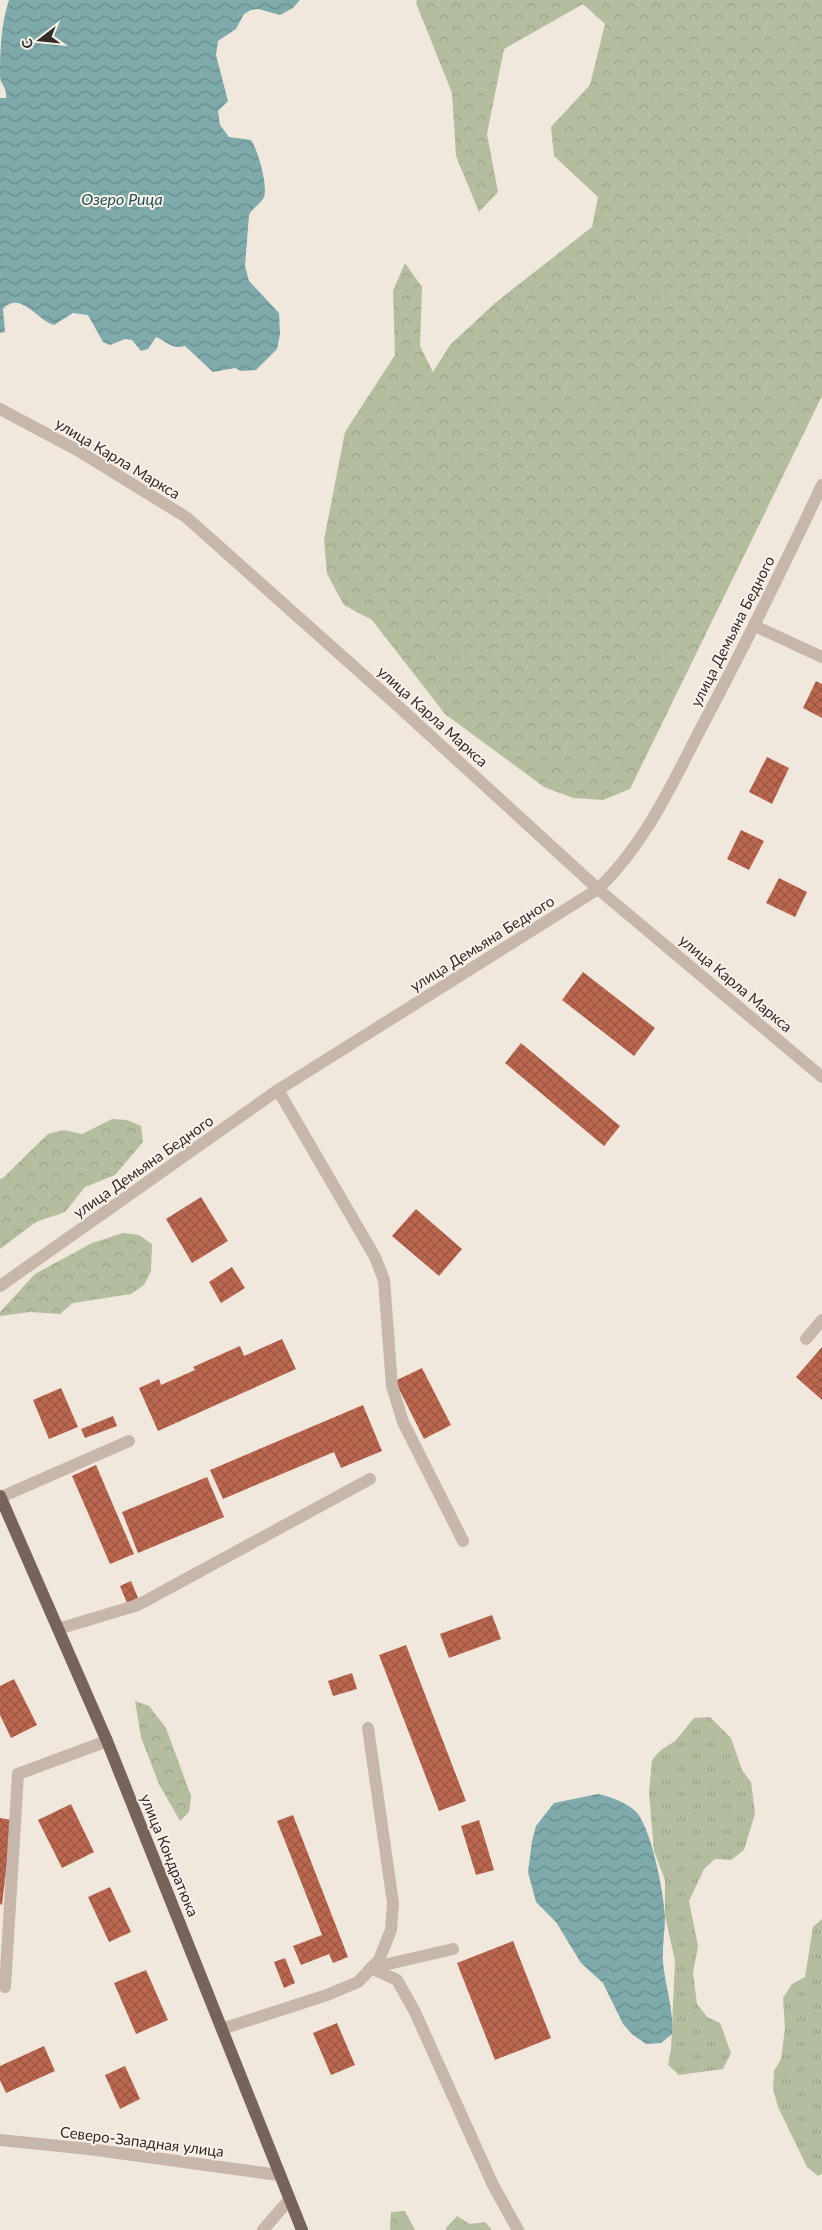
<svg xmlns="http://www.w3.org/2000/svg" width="822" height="2230" font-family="Lato,sans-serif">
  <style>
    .grass { fill: url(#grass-tufts) }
    .forest { fill: url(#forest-crowns) }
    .water { fill: url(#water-waves) }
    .building { fill: url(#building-cross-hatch) }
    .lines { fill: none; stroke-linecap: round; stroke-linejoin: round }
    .minor { stroke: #c7b7aa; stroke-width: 12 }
    .major { stroke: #76645b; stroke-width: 12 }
    .labels { text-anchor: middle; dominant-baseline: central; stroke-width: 4; stroke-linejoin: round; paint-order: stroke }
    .street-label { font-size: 15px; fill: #352c29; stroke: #f8f1e9 }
    .water-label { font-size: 16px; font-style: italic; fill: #225153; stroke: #f8f1e9 }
  </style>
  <defs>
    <pattern id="grass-tufts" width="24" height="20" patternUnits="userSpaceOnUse" patternTransform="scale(1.25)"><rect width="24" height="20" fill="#b4be9e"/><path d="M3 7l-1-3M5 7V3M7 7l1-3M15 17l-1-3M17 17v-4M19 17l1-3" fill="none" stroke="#9ba388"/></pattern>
    <pattern id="forest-crowns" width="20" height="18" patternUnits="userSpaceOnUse" patternTransform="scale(1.25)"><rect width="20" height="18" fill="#b4be9e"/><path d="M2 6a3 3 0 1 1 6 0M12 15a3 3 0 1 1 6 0" fill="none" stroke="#9ba388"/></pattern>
    <pattern id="water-waves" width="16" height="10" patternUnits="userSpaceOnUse" patternTransform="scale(1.25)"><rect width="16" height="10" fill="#7eaaab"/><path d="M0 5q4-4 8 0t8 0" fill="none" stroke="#688b8b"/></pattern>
    <pattern id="building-cross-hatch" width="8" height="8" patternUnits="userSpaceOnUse" patternTransform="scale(1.25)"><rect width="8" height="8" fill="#bc674f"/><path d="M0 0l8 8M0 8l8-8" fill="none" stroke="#9a5542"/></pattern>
  </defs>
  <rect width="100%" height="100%" fill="#f0e7dd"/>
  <g class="grass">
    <path d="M710,1717L731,1738L742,1770L751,1782L755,1814L744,1850L731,1860L715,1859L704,1869L689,1901L698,1946L693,1973L697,2004L707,2017L720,2023L731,2053L723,2069L679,2075L668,2065L671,2049L675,1961L665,1915V1880L654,1851L649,1793L652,1760L661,1750L675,1741L694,1718Z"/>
    <path d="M822,1919V2174L818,2176L807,2167L778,2107L773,2089L774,2071L781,2059L785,2028L783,1998L792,1984L805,1977L813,1927Z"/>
  </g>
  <g class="forest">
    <path d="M417,0H822V396L630,789L603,800L573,798L544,787L445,714L372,620L344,605L327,574L324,540L345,432L395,355L393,291L405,263L422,287L420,346L433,372L450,345L495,303L592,227L598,197L554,156L551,127L590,85L605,24L583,4L504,49L487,134L498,192L479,212L456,156L452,93L416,3Z"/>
    <path d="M112,1119L127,1120L141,1126L143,1142L115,1175L85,1187L65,1212L36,1222L0,1249V1179L3,1178L48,1134L64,1130L82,1134Z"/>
    <path d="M123,1233L139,1235L152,1244L151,1271L144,1285L131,1294L73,1303L60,1314L30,1312L0,1316V1312L35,1274L92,1243Z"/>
    <path d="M135,1701L149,1706L166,1728L191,1796L189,1812L180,1821L159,1784L141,1737Z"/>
    <path d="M405,2211L415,2230H390L391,2212Z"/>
    <path d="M457,2216L470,2224L485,2222L492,2230H446V2228Z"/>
  </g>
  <g class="water">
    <path d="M9,0H300L293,8L280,15L258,9L251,10L244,14L236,29L218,41L216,55L228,101L218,111L220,125L229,137L251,140C258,150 268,185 264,197C261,204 252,208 249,215L245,266L249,281L279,313L280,334L277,349L256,370L241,371L235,368L213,372L185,346C173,350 167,342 156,337L148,349L141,351L132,340L125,339L110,345L103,342L88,315L73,313L54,325C37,320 20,290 3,309L5,332L0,333V98H6C7,86 1,86 0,77C0,51 1,24 9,0Z"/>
    <path d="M598,1794C611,1797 629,1803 638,1814C652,1833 664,1893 665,1917C665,1932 662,1947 663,1962C665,1986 674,2009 672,2034L661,2043L646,2044L633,2035L623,2024L603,1983L581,1963L556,1922L536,1902L528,1872L532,1841L536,1826L554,1803Z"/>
  </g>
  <g class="building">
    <path d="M816,681L822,684V718L803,708Z"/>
    <path d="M767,757L789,768L772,804L749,792Z"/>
    <path d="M741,830L764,841L749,870L727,859Z"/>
    <path d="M779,878L807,892L795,917L766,903Z"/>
    <path d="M583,972L655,1028L634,1056L562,1000Z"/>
    <path d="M521,1043L620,1126L604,1146L505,1063Z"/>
    <path d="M201,1197L228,1241L192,1263L166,1219Z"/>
    <path d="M416,1209L462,1249L439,1276L392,1236Z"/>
    <path d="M232,1267L245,1288L221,1303L209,1282Z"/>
    <path d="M282,1339L296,1369L158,1431L139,1388L159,1379L161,1385L195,1370L193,1367L240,1346L244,1356Z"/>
    <path d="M822,1347V1400L796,1377Z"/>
    <path d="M422,1368L451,1425L424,1439L395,1381Z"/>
    <path d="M61,1388L78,1427L49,1439L33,1400Z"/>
    <path d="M363,1405L382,1451L341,1468L334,1452L223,1499L210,1470Z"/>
    <path d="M113,1416L117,1426L85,1438L81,1429Z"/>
    <path d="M96,1465L134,1554L110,1564L72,1476Z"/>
    <path d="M207,1477L224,1517L138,1553L122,1512Z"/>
    <path d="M131,1581L138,1598L127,1603L120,1586Z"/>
    <path d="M492,1615L501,1639L449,1658L440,1634Z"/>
    <path d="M406,1645L466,1801L439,1811L379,1655Z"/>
    <path d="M352,1673L357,1689L333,1696L328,1681Z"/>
    <path d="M14,1679L37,1725L11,1738L0,1715V1686Z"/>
    <path d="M71,1804L94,1852L62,1868L38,1820Z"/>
    <path d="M293,1815L348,1957L333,1963L329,1954L301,1965L293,1946L322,1935L277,1821Z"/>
    <path d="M0,1818L12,1820L2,1905L0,1904Z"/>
    <path d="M479,1820L494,1870L476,1875L461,1826Z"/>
    <path d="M110,1887L131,1932L109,1942L88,1897Z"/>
    <path d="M513,1941L551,2038L495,2060L457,1963Z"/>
    <path d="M285,1958L295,1983L284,1988L274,1962Z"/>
    <path d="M146,1970L168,2020L136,2034L114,1983Z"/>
    <path d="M337,2023L355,2065L331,2075L313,2033Z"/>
    <path d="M44,2046L55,2071L6,2093L0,2080V2066Z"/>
    <path d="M125,2066L140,2099L120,2109L105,2075Z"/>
  </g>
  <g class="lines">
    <g class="minor">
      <path d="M0,409L77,450L186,517L398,706L598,889L822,1077"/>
      <path d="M755,626L822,657"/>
      <path d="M278,1090L375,1257L384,1280L392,1386L403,1422L463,1541"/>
      <path d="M0,1286L278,1090L598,889C645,844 671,786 700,730C743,649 783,568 822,485"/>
      <path d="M806,1339L822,1320"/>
      <path d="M1,1497L129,1441"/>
      <path d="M58,1629L138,1605L370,1479"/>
      <path d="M371,1968L397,1980L414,2010L493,2185L518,2230"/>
      <path d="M371,1968L453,1949"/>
      <path d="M5,1987L18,1774L107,1741"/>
      <path d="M222,2029L327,1995L358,1982L379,1960L391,1930L393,1903L368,1728"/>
      <path d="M0,2140L89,2149L279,2175"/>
      <path d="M263,2230L289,2200"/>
    </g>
    <path class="major" d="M0,1496L107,1741L302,2230"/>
  </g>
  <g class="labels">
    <g class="street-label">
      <text transform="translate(118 458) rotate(31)">улица Карла Маркса</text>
      <text transform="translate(732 631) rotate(-63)">улица Демьяна Бедного</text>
      <text transform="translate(433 716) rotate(42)">улица Карла Маркса</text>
      <text transform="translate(482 943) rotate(-32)">улица Демьяна Бедного</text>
      <text transform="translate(736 983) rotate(40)">улица Карла Маркса</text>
      <text transform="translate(143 1166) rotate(-35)">улица Демьяна Бедного</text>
      <text transform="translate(170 1855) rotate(68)">улица Кондратюка</text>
      <text transform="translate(142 2141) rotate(7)">Северо-Западная улица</text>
    </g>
    <g class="water-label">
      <text x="122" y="198">Озеро Рица</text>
    </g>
  </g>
  <g transform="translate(40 40) rotate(254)" stroke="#f8f1e9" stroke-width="4" paint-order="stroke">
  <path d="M0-4L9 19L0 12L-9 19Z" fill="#352c29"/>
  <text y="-8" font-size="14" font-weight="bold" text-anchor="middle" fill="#352c29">С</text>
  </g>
</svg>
